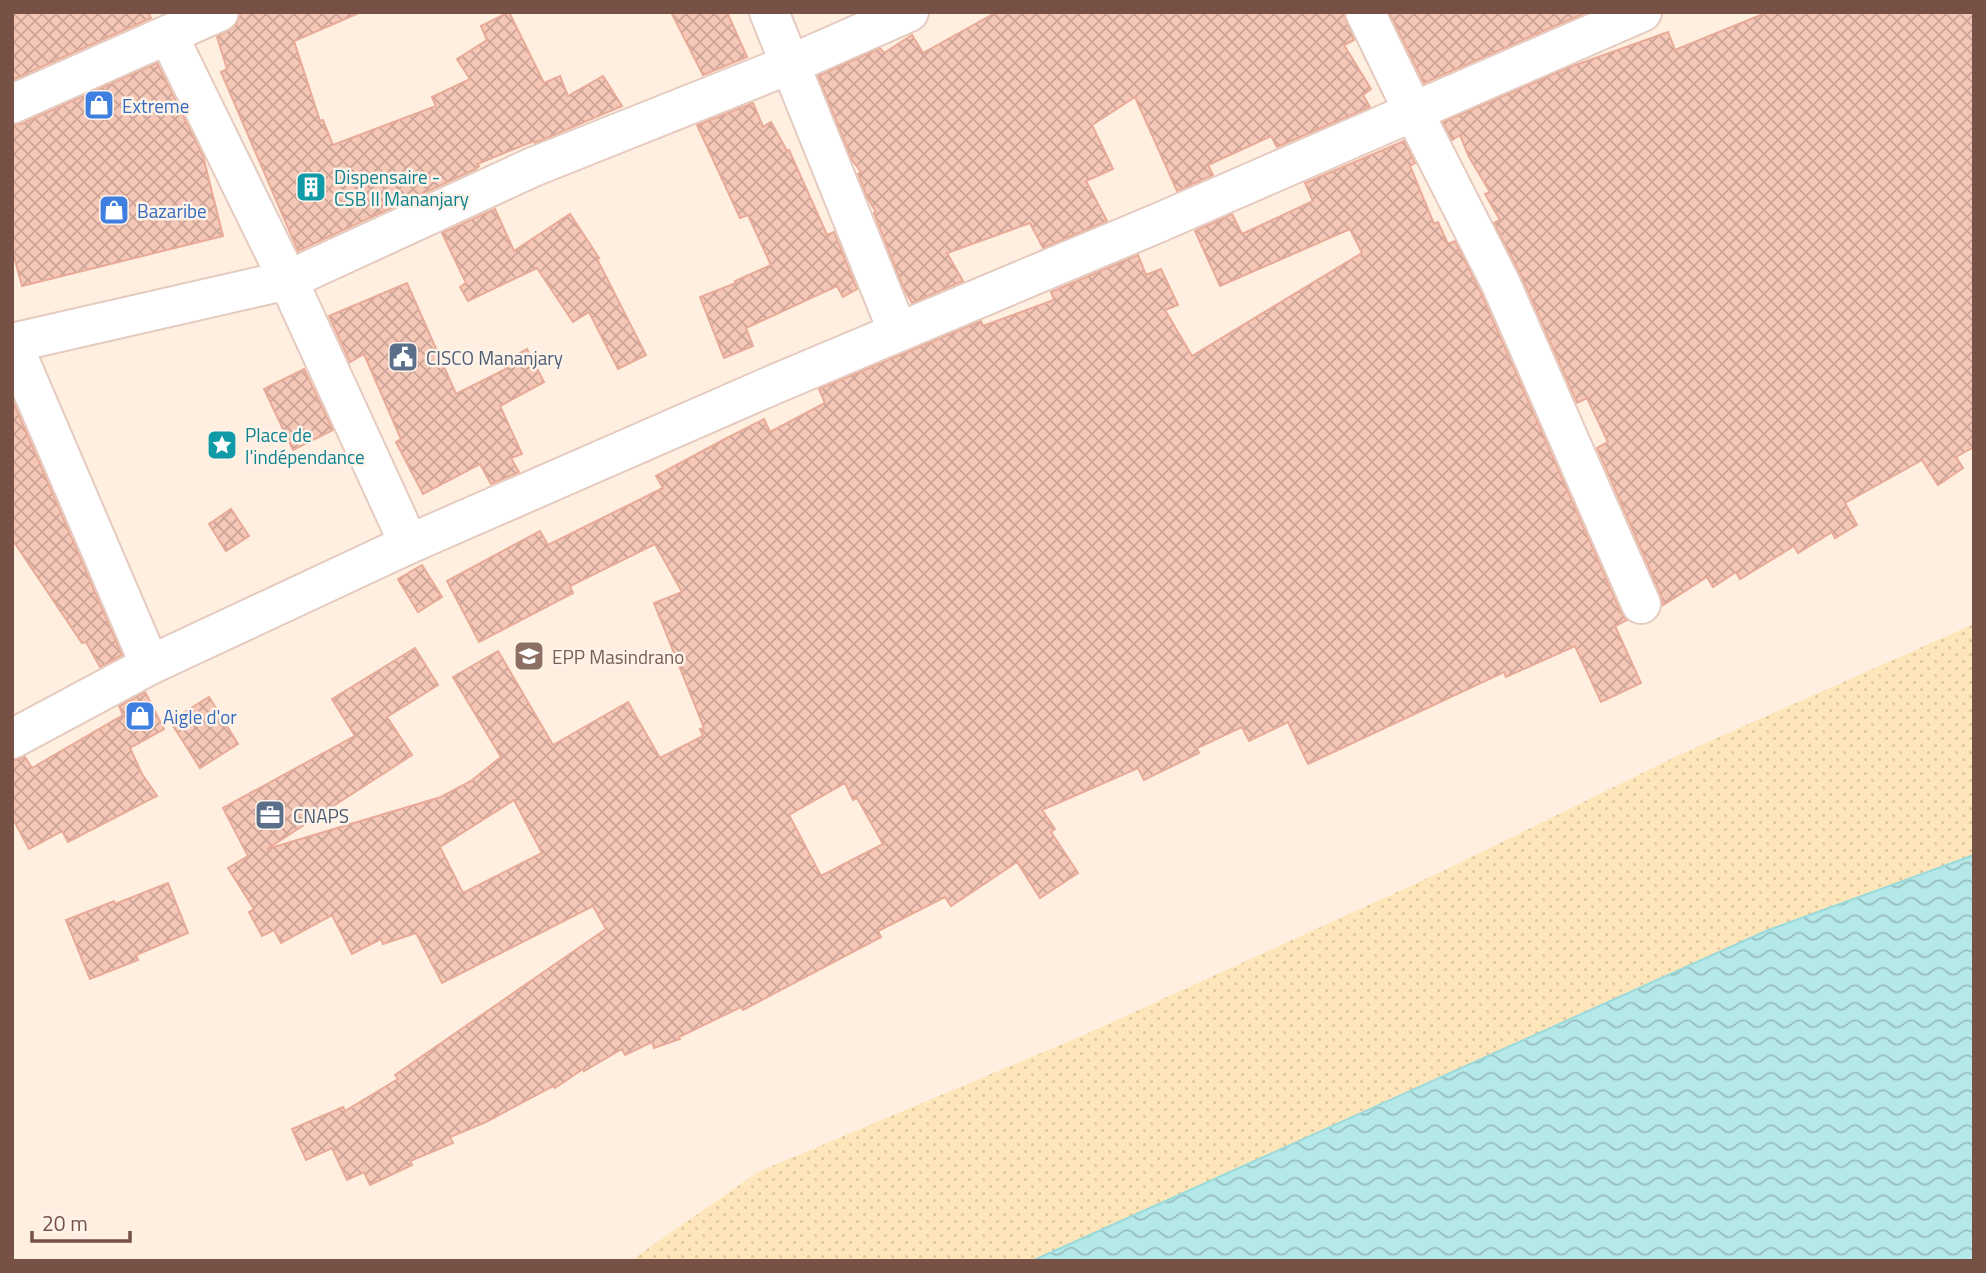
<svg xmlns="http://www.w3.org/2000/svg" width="1986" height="1273" font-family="'Titillium Web',sans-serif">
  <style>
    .sand { fill: url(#sand-dots) }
    .water { fill: url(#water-waves); stroke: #9adadb; stroke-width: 2 }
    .building { fill: url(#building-cross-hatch); stroke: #e9aa97; stroke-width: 2; fill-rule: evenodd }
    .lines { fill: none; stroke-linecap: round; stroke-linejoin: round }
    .minor-casing { stroke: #e5cbbf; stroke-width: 42 }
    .minor { stroke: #fff; stroke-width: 38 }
    .labels { text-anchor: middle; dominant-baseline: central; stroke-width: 5; stroke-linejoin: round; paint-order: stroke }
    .shop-label { font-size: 19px; fill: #366cbe; stroke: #fff3e9; text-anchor: start }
    .culture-label { font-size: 19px; fill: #0d838f; stroke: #fff3e9; text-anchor: start }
    .service-label { font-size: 19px; fill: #4e5e75; stroke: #fff3e9; text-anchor: start }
    .education-label { font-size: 19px; fill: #785e54; stroke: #fff3e9; text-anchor: start }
  </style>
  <defs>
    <pattern id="sand-dots" width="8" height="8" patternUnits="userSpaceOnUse" patternTransform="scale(1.75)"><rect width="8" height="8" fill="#ffe6ba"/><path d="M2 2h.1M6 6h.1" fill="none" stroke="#dec7a1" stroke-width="1.8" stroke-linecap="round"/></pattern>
    <pattern id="water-waves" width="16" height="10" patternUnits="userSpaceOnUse" patternTransform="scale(1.75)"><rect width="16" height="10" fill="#b5e8e8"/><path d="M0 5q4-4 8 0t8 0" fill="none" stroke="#98bebe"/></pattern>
    <pattern id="building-cross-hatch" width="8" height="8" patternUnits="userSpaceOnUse" patternTransform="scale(1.75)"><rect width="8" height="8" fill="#f5c7b7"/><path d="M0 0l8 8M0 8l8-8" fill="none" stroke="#cba497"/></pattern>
  </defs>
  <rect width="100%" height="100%" fill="#feefe1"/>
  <path class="sand" d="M1974,624V914L1252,1261H630L758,1172L1084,1035L1441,872L1683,753Z"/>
  <path class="water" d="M1974,855V1261H1032L1766,931Z"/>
  <g class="building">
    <path d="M12,12H148L151,18L12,80Z"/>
    <path d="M241,12H361L294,41L320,121L323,120L333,145L436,106L432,97L470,79L457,59L487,40L481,26L509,12L544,83L560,76L568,96L603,76L622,106L535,143L534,141L477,164L479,166L476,169L298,251L221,72L227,69L217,37L236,25Z"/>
    <path d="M671,12H727L747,57L703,75Z"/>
    <path d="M997,12H1343L1354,40L1344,45L1371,89L1363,95L1370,107L1277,147L1271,136L1208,165L1213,175L1177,191L1135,97L1092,125L1113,169L1086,181L1107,221L1043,248L1030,223L947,253L963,281L912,303L903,287L874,213L876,212L867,197L858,174L861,172L852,160L818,76L880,48L884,53L912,35L923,53Z"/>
    <path d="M1389,12H1587L1424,83Z"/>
    <path d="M1768,12H1974V447L1956,457L1963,468L1938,485L1922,460L1845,503L1857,525L1835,538L1832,532L1798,553L1794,546L1740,579L1736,572L1713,587L1707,577L1663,605L1661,595L1597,448L1608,442L1587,398L1577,403L1521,275L1494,223L1500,220L1485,194L1490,192L1469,157L1460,135L1452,140L1443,122L1570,67L1668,32L1675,50Z"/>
    <path d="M157,63L203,156L223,236L22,286L12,249V125L21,124Z"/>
    <path d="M753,103L763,127L771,122L787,151L789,150L827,235L834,232L857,289L843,297L837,286L746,328L753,346L724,358L700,297L736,283L735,281L771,265L748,215L740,218L697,125Z"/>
    <path d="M1404,141L1415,163L1410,166L1434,224L1438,222L1448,244L1455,241L1481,293L1621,613L1627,620L1615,626L1641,683L1601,702L1575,646L1506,677L1504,672L1308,764L1288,722L1249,741L1242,727L1197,748L1199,753L1144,780L1138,768L1042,810L1055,829L1051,832L1078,873L1040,898L1017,862L951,906L945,897L878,931L881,937L743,1010L741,1007L679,1037L680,1039L654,1048L652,1042L625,1055L622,1049L584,1071L583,1069L555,1088L553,1086L486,1122L450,1137L453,1143L410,1161L412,1165L370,1185L364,1172L347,1180L332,1148L306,1160L292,1129L343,1107L345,1111L398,1079L395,1075L606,929L593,906L442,983L416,933L383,944L381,939L352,954L332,915L281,943L274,930L262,936L249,912L254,909L228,868L248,856L223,808L355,736L332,699L415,648L438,685L387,717L412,755L267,849L441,797L471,781L501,757L453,677L498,651L553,745L628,702L660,758L703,736L700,729L704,728L654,603L682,592L655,544L570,586L573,593L479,642L447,581L540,531L548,545L663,488L656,476L725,439L764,419L770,432L825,403L819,389L981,321L983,326L1054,300L1051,292L1138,255L1146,275L1161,269L1178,305L1165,310L1192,356L1362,253L1350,229L1220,286L1195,231L1232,214L1242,234L1313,201L1305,183ZM845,783L853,800L857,798L883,844L821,876L789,815ZM514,800L542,853L463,893L440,847Z"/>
    <path d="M495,209L514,251L570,214L599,258L597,259L646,355L618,369L589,312L573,322L537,268L468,301L460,287L466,283L442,233Z"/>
    <path d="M407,283L456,394L506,369L503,362L527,349L544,382L500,406L522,454L511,458L519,472L491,484L480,464L423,494L396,442L401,439L364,354L350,362L329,316Z"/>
    <path d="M304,369L333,430L293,450L264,389Z"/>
    <path d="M12,399L122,655L100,667L86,642L82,643L12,539Z"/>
    <path d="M231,509L249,536L226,551L209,524Z"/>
    <path d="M422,565L442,597L418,612L398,579Z"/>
    <path d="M145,692L164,729L130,748L142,774L157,796L68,842L62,831L29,849L12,817V761L25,757L32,768L123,715L119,706Z"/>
    <path d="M209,697L238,744L200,768L170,721Z"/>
    <path d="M168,883L188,933L136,955L138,960L90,979L66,920L114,901L115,904Z"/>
  </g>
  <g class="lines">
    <g class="minor-casing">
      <g id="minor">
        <path d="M769,12L898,332"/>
        <path d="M1365,12L1413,111L1501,284L1641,604"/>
        <path d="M168,35L288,280L409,544"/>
        <path d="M12,104L219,12"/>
        <path d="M150,665L12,343L288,280L533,167L791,64L909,12"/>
        <path d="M12,739L150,665L409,544L775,384L1158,223L1642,12"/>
      </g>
    </g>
    <use href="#minor" class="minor"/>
  </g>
  <defs>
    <g id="shop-square" transform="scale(1.575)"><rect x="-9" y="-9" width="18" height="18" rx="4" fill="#3f7fe0" stroke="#fff3e9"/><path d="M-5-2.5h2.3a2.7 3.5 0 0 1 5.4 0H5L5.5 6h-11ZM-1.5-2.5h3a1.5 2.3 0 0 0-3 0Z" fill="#fff"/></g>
    <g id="building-square" transform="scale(1.575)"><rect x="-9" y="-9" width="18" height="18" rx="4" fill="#0f9aa8" stroke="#fff3e9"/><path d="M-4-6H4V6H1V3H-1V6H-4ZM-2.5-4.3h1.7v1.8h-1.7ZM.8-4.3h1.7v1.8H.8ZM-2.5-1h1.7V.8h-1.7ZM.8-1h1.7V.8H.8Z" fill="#fff"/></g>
    <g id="civic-square" transform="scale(1.575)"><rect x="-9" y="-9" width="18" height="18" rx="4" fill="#5c6f8a" stroke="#fff3e9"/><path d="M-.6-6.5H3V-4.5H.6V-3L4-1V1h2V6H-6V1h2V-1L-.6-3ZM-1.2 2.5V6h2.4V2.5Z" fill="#fff"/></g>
    <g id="sight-square" transform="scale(1.575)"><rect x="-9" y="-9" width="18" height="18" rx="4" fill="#0f9aa8" stroke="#fff3e9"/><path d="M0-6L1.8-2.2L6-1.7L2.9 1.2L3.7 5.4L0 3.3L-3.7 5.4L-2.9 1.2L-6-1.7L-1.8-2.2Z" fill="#fff"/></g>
    <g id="school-square" transform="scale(1.575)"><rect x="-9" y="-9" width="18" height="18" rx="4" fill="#8d6e63" stroke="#fff3e9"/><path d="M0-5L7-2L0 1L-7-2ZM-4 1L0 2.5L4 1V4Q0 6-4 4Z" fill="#fff"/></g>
    <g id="office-square" transform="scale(1.575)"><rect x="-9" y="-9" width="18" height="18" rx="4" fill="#5c6f8a" stroke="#fff3e9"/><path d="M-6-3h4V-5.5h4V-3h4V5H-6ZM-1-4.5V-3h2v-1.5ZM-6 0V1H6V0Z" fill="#fff"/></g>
  </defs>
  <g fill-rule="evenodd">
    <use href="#shop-square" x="99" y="105"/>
    <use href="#building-square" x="311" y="187"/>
    <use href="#shop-square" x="114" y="210"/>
    <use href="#civic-square" x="403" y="357"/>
    <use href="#sight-square" x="222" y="445"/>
    <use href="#school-square" x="529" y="656"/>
    <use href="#shop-square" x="140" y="716"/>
    <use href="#office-square" x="270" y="815"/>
  </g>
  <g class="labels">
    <g class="shop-label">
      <text x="122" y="105">Extreme</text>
      <text x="137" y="210">Bazaribe</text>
      <text x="163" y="716">Aigle d'or</text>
    </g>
    <g class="culture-label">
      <text x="334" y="176">Dispensaire -<tspan x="334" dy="22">CSB II Mananjary</tspan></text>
      <text x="245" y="434">Place de<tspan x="245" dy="22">l'indépendance</tspan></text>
    </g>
    <g class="service-label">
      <text x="426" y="357">CISCO Mananjary</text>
      <text x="293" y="815">CNAPS</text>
    </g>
    <g class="education-label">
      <text x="552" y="656">EPP Masindrano</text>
    </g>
  </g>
  <rect width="1986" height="1273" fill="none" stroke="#775146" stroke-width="28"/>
  <path d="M32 1231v10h98v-10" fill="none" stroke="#775146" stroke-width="3.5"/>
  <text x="42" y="1231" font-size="21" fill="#775146" stroke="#fff3e9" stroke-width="5" paint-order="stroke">20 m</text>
</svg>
